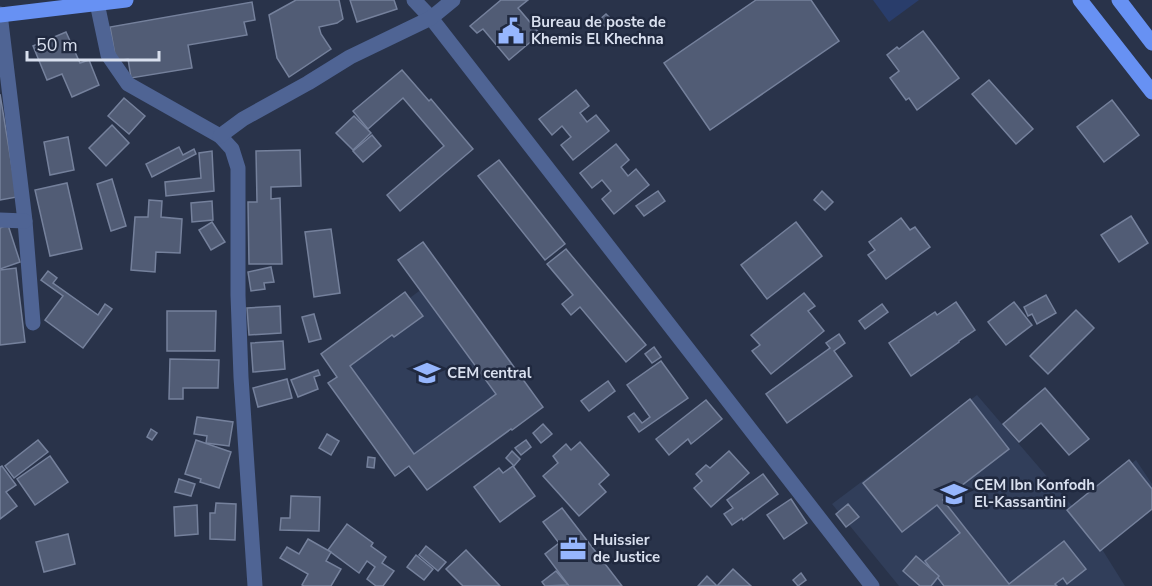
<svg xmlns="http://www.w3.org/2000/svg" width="1152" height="586" font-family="'Nunito Sans',sans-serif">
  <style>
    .built { fill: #313e5a }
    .green { fill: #293d6b }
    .building { fill: #515c75; stroke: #75819c; stroke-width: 1.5 }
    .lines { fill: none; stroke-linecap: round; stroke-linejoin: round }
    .street { stroke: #4f6494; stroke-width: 15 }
    .primary { stroke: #6791f3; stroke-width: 15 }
    .labels { text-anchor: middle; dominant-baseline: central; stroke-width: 5; stroke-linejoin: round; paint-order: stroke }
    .poi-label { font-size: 15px; font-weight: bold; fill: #d8dfee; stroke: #20293f; text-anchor: start }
  </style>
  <rect width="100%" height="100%" fill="#29334a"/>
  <g class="built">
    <path d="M435,279L522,390L416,470L333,356Z"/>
    <path d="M977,395L1074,508L1136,460L1152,484V505L1100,546L1125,586H899L832,504Z"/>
  </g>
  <path class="green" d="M873,0H919L889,22Z"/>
  <g class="building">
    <path d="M296,0H339L343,19L337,23L319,27L321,34L331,49L289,77L277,58L269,15Z"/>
    <path d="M350,0H394L397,9L357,22Z"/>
    <path d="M501,0H528L518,8L540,34L509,60L483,29L477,33L470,26Z"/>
    <path d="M756,0H811L839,41L710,130L664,63Z"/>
    <path d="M252,2L255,20L244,22L247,35L188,45L192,68L131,78L128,59L116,61L110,27Z"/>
    <path d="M606,14L614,22L607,28L599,20Z"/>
    <path d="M923,31L959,78L917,110L909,98L906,100L890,78L899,71L887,55L897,47L899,49Z"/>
    <path d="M66,32L80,63L89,60L99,85L72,97L62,74L47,80L33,46Z"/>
    <path d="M402,70L429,101L431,99L473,149L400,211L387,195L444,146L403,98L368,129L353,111Z"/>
    <path d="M989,80L1033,129L1016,144L972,94Z"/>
    <path d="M576,90L589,106L580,113L587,122L596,115L609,131L573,160L561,145L571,137L562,126L552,135L539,119Z"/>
    <path d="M0,94L17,197L0,200Z"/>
    <path d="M124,98L145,116L129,134L108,116Z"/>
    <path d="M1112,100L1139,135L1104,162L1077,127Z"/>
    <path d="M354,116L371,133L353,150L336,133Z"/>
    <path d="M112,125L129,143L106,166L89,148Z"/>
    <path d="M372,135L381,146L363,162L353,151Z"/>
    <path d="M68,137L74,170L50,175L44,142Z"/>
    <path d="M616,144L629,160L621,167L628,176L636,169L649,185L614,214L602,199L611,191L602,180L592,188L580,173Z"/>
    <path d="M179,147L183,155L194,149L196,154L152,177L146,164Z"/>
    <path d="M300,150L301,186L271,187V199L280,198L282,264H249L248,202H257L256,151Z"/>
    <path d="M212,151L214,191L166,196L165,182L201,178L199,153Z"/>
    <path d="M499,160L565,244L545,260L478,176Z"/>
    <path d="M112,179L126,226L111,231L97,184Z"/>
    <path d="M67,183L82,249L50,256L35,190Z"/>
    <path d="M658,191L665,201L644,216L636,206Z"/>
    <path d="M822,191L833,202L825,210L814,200Z"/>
    <path d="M149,200L162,201L161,217L182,219L180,253L156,252L155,272L131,270L135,217H148Z"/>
    <path d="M212,201L213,220L192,222L191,203Z"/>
    <path d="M1131,216L1148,243L1119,262L1101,235Z"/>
    <path d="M901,218L910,230L915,227L930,247L886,279L868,255L875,250L869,242Z"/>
    <path d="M212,222L225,242L211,250L199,230Z"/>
    <path d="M796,222L822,256L767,299L741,265Z"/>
    <path d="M8,225L20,262L0,269V228Z"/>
    <path d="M331,229L340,293L314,297L305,232Z"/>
    <path d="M423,242L543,407L512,430L511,429L427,490L409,466L395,476L328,383L337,377L321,354L405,292L423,316L394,337L392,335L350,366L414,454L496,394L398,260Z"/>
    <path d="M566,249L646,345L626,362L580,307L571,315L562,304L573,295L547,264Z"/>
    <path d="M271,267L274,282L264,283L265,289L251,291L248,272Z"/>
    <path d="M16,268L25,342L0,345V270Z"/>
    <path d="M48,271L57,278L53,283L98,315L105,304L112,309L83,348L45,320L63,296L41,280Z"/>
    <path d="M804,293L815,306L808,311L824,331L771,374L752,351L760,345L751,335Z"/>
    <path d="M1046,295L1056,313L1037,324L1032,314L1028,316L1024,307Z"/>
    <path d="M956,302L975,330L959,341V342L911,376L889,343L935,312L937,315Z"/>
    <path d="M1014,302L1032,325L1006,345L988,322Z"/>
    <path d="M882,304L888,312L865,329L859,321Z"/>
    <path d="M280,306L281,333L249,335L247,308Z"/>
    <path d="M1076,310L1094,328L1048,374L1030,356Z"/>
    <path d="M167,311H216L215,351H167Z"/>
    <path d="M314,314L321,339L309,342L302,317Z"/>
    <path d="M839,334L845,343L834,351L852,376L787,423L766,394L830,348L826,343Z"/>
    <path d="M283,341L285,369L253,372L251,343Z"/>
    <path d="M654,347L661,357L652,363L645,354Z"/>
    <path d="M170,359L219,360L218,388H183V399H169Z"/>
    <path d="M661,361L688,398L639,432L628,417L634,413L642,423L650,417L627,385Z"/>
    <path d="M318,370L320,375L314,377L318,389L298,397L291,380Z"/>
    <path d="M287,379L292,398L258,407L253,388Z"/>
    <path d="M608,381L615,391L589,411L581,401Z"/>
    <path d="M1045,388L1089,439L1069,455L1041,423L1019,442L1003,424Z"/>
    <path d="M970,399L1009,449L943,500L1009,584L1064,541L1086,569L1067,584L1063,578L1055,584L1057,586H944L925,561L960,533L937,505L902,532L863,483Z"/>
    <path d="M706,400L722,419L691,444L688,439L669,455L656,439Z"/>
    <path d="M197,417L233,422L229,446L206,443L207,436L194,434Z"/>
    <path d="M543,424L552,434L541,443L533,433Z"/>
    <path d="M151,429L157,433L152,440L147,437Z"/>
    <path d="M327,434L339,441L331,455L319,448Z"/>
    <path d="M38,440L48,452L14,478L5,466Z"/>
    <path d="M196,440L231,452L219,488L200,482L201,479L185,474Z"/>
    <path d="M526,440L531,447L521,455L515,448Z"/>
    <path d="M580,442L609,475L599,484L606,492L579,516L543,476L558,463L553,456L566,444L571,450Z"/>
    <path d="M512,451L520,459L514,466L506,458Z"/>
    <path d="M729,451L749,473L711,507L694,488L702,481L696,474L706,465L710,468Z"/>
    <path d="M50,456L68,482L35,505L17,479Z"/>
    <path d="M368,457L375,458L374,468L367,467Z"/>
    <path d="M1129,460L1152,489V509L1100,551L1067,510Z"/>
    <path d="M2,466L16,485L6,492L17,506L0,519V467Z"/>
    <path d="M513,466L535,496L500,522L474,487L499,468L503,473Z"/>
    <path d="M763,474L778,494L743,520L742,518L732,525L724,514L733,508L727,500Z"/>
    <path d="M179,479L195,484L191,496L175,492Z"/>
    <path d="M291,496L320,497L319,531L280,530L281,518H290Z"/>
    <path d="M791,499L807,523L784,539L767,515Z"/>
    <path d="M216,503L236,504L235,540L210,539V513H215Z"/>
    <path d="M848,504L859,517L846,527L836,514Z"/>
    <path d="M197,505L198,534L175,536L174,507Z"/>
    <path d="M562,508L622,586H569L545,554L559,543L543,522Z"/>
    <path d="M347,524L373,543L371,546L386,557L382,563L394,571L383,586H376L367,579L375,567L367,561L359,573L328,550Z"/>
    <path d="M68,534L75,564L44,572L36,542Z"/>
    <path d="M308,539L331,552L326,561L341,569L331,586H304L302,585L308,574L280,558L287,547L299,554Z"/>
    <path d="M426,546L446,562L438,571L419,555Z"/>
    <path d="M466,550L500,586H463L446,569Z"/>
    <path d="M416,555L433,569L424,580L407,567Z"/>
    <path d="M916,556L939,576L931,586H920L903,571Z"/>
    <path d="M733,569L751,586H698L707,576L717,586Z"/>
    <path d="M556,571L568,585L545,586L542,582Z"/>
    <path d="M801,573L806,580L798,586L793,580Z"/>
  </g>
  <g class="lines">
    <g class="street">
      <path d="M414,0L431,18L872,586"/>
      <path d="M97,3L108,55L128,84L220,136L232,149L238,168V295L241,377L255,586"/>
      <path d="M0,14L25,221L33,323"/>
      <path d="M220,136L243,119L308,83L350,57L431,18L453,0"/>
      <path d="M0,220L25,221"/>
    </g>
    <g class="primary">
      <path d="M1080,0L1152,92"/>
      <path d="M1119,0L1152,43"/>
      <path d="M0,15L126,0"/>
    </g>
  </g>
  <defs>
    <g id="civic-bare" transform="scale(2.07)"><path d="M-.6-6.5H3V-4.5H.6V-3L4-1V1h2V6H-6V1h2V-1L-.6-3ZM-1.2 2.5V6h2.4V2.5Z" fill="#96b6fd" stroke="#20293f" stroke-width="2.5" paint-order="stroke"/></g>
    <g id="school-bare" transform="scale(2.07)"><path d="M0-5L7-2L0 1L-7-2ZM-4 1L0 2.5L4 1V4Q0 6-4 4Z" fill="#96b6fd" stroke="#20293f" stroke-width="2.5" paint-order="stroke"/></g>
    <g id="office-bare" transform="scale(2.07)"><path d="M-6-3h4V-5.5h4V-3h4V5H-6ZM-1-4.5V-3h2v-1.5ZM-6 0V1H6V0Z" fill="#96b6fd" stroke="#20293f" stroke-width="2.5" paint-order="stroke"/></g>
  </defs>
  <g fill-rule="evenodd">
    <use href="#civic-bare" x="511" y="31"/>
    <use href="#school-bare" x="427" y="373"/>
    <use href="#school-bare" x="954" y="494"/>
    <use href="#office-bare" x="573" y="549"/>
  </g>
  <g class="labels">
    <g class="poi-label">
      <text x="531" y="22">Bureau de poste de<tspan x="531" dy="17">Khemis El Khechna</tspan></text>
      <text x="447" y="373">CEM central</text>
      <text x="974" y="485">CEM Ibn Konfodh<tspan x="974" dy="17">El-Kassantini</tspan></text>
      <text x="593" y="540">Huissier<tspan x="593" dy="17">de Justice</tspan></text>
    </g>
  </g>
  <path d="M27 51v9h132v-9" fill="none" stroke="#d8dfee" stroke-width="3"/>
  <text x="36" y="51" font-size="18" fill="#d8dfee" stroke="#20293f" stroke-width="4.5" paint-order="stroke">50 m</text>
</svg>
